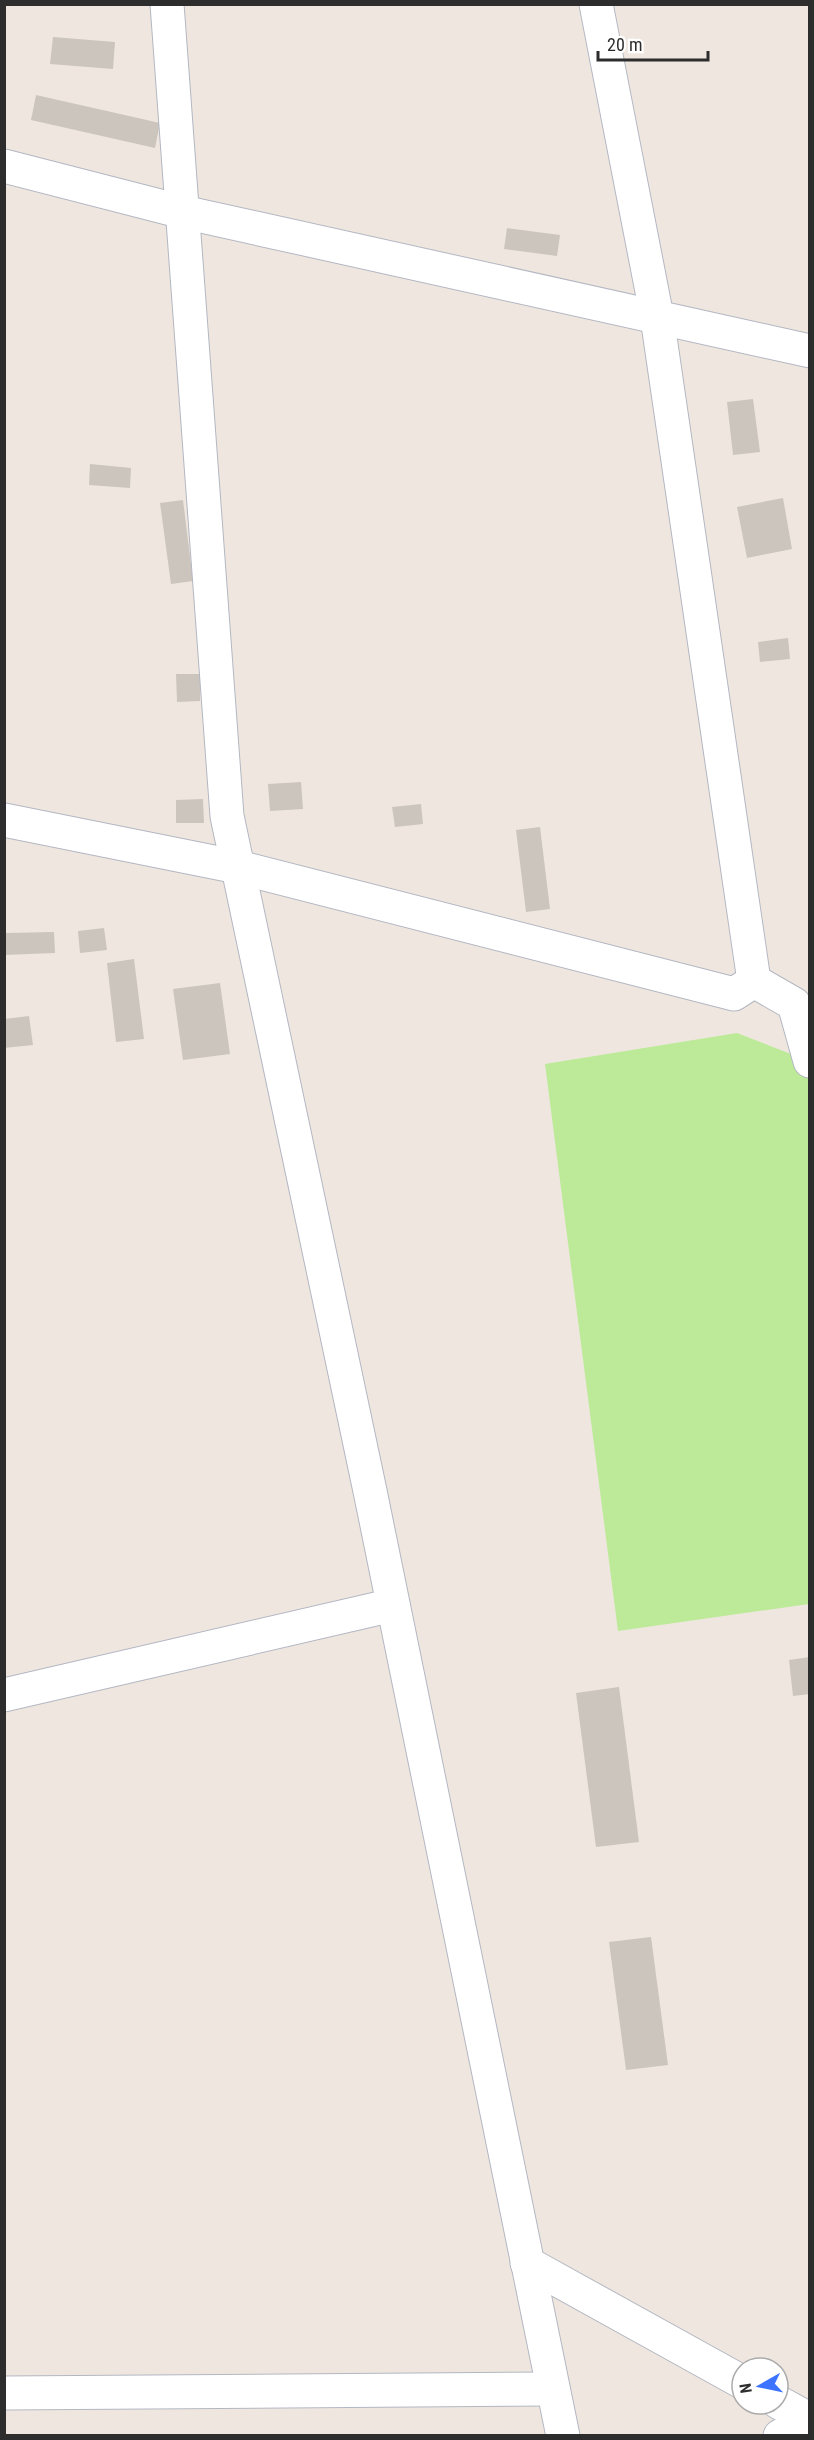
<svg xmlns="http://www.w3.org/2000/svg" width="814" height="2440" font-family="'Roboto Condensed',sans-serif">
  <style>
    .green { fill: #bcea98 }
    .building { fill: #cbc5bd }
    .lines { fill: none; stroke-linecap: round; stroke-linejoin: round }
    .minor-casing { stroke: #b3b7c2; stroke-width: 35 }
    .secondary-casing { stroke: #b3b7c2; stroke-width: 35 }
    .minor { stroke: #fff; stroke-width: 33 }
    .secondary { stroke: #fff; stroke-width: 33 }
  </style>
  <rect width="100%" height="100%" fill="#efe7df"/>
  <path class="green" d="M737,1033L809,1061V1604L618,1631L545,1064Z"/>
  <g class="building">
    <path d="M53,37L115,42L113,69L50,64Z"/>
    <path d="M36,95L160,123L155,148L31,120Z"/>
    <path d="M507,228L560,235L557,256L504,249Z"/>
    <path d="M753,399L760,452L733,455L727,402Z"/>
    <path d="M90,464L131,468L130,488L89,485Z"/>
    <path d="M783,498L792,549L747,558L737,507Z"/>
    <path d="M183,500L193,581L171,584L160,503Z"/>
    <path d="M788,638L790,659L760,662L758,642Z"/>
    <path d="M176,674H200V701L177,702Z"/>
    <path d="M301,782L303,809L270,811L268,784Z"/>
    <path d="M203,799L204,823H176V800Z"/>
    <path d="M421,804L423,824L395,827L392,807Z"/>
    <path d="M540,827L550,909L526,912L516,830Z"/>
    <path d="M104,928L107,950L80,953L78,931Z"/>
    <path d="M54,932L55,953L4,955V933Z"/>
    <path d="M134,959L144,1039L116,1042L107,963Z"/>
    <path d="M220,983L230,1054L183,1060L173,989Z"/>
    <path d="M29,1016L33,1045L4,1048V1019Z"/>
    <path d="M810,1657V1694L793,1696L789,1660Z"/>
    <path d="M619,1687L639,1842L596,1847L576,1693Z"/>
    <path d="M651,1937L668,2065L626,2070L609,1942Z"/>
  </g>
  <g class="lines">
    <g class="minor-casing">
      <g id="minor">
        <path d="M167,4L227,816L370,1491L563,2436"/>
        <path d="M4,166L183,212L810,351"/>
        <path d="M4,820L238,867L734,994L754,981L657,317L596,4"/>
        <path d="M754,981L794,1004L810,1061"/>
        <path d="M4,1695L393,1605"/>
        <path d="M527,2263L742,2382"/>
        <path d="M4,2393L553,2389"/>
        <path d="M778,2402L809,2419"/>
      </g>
    </g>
    <g class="secondary-casing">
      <path id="secondary" d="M780,2436L810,2419"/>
    </g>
    <use href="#minor" class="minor"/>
    <use href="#secondary" class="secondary"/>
  </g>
  <rect width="814" height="2440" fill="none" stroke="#2d2d2d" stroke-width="12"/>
  <g transform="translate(760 2386) rotate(261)"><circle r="28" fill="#ffffff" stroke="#ababab" stroke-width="1.5"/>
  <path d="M0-4.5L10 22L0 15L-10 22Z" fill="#3c73ff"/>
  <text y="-9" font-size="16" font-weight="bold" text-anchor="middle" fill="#2d2d2d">N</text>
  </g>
  <path d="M598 51v9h110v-9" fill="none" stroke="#2d2d2d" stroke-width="3"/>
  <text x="607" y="51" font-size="18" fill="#2d2d2d" stroke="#ffffff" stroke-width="4.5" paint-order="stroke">20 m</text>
</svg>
